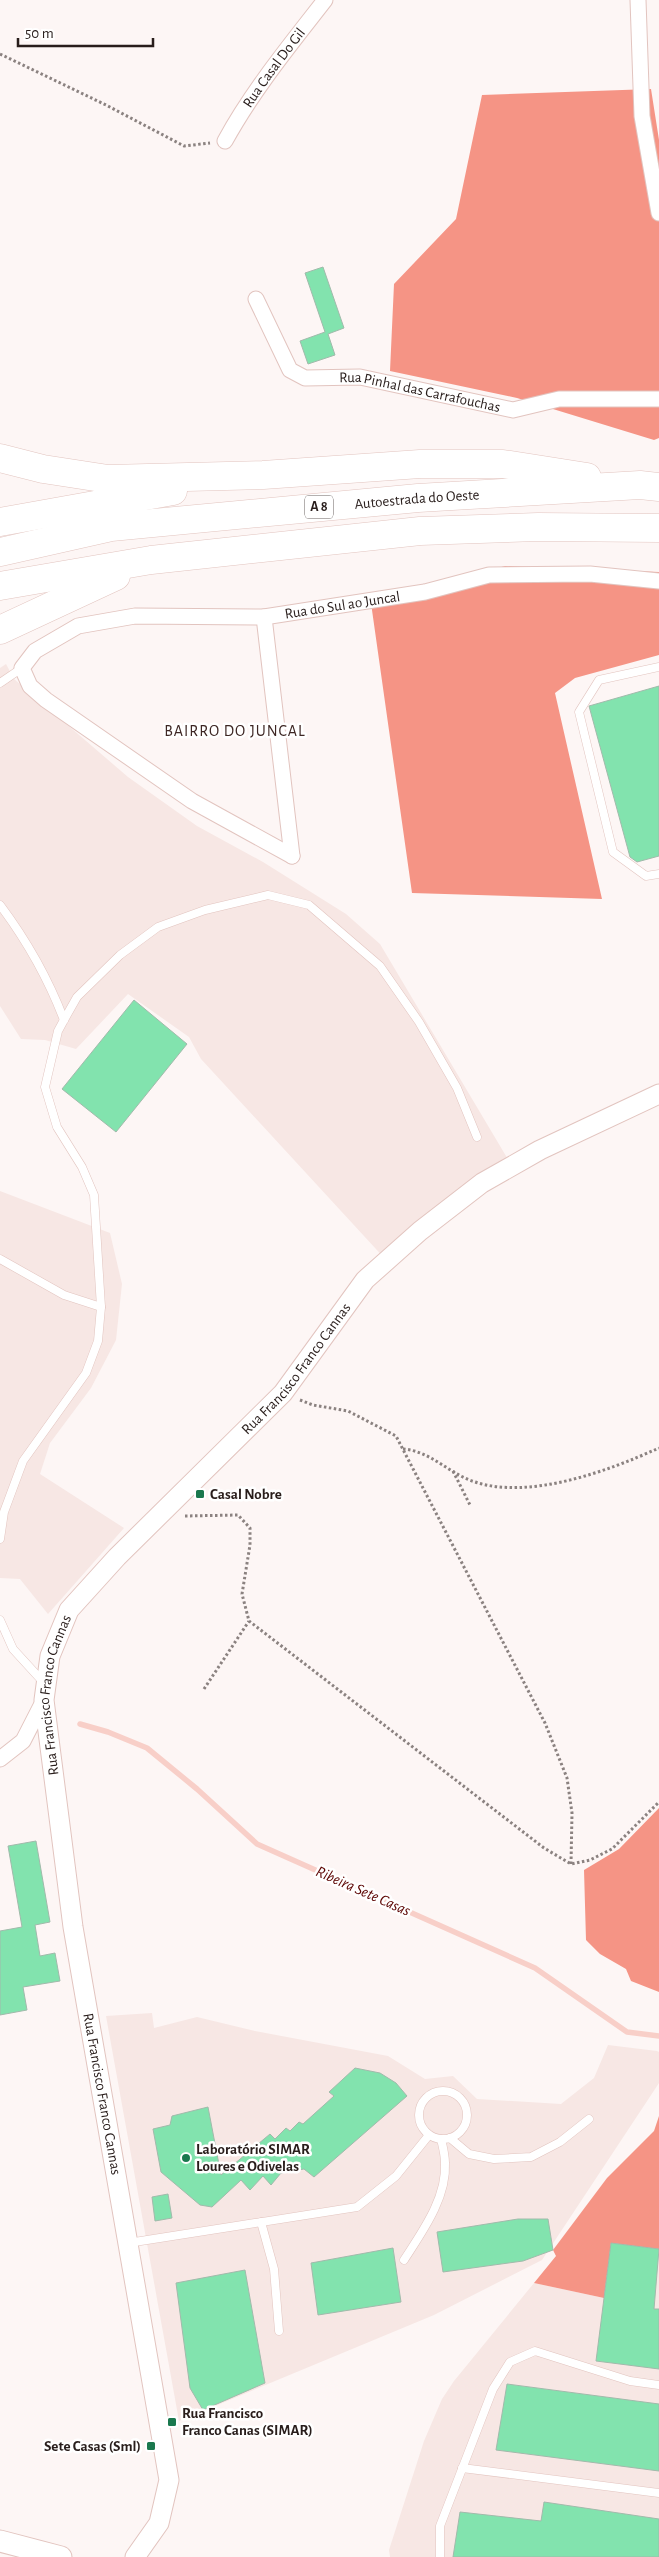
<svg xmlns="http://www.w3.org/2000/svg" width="659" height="2557" font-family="'Alegreya Sans',sans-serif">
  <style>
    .built { fill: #f7e7e4 }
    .forest { fill: #f59485 }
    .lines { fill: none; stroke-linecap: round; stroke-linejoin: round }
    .stream { stroke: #f8cfc8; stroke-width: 5.5 }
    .building { fill: #82e3ae; stroke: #a1baab }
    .service-casing { stroke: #e2c4bf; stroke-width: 9 }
    .minor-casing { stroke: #e2c4bf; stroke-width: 17 }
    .tertiary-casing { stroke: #e2c4bf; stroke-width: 21 }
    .secondary-casing { stroke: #e2c4bf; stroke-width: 23 }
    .motorway-casing { stroke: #e2c4bf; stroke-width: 29 }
    .path { stroke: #8b8280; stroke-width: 3; stroke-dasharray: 2.5 2.5; stroke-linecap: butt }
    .service { stroke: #fff; stroke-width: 8 }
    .minor { stroke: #fff; stroke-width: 15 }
    .tertiary { stroke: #fff; stroke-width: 19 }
    .secondary { stroke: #fff; stroke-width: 21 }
    .motorway { stroke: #fff; stroke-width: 28 }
    .poi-dot { fill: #1a784e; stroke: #fff; stroke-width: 2 }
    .labels { text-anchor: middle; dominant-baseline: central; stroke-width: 5; stroke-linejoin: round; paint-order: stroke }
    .shield { fill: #fff; stroke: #68615f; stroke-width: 1 }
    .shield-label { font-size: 14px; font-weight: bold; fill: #281d1b }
    .street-label { font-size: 15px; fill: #281d1b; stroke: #fff }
    .poi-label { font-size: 15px; font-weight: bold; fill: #281d1b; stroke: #fff; text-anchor: start }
    .neighbourhood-label { font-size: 16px; letter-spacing: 1px; fill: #3d2623; stroke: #fff }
    .water-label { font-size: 16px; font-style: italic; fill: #5c0402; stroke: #fff }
  </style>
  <rect width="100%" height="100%" fill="#fdf6f5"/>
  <g class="built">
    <path d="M6,664L14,679L128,777L197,826L263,862L346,914L380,944L512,1166L387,1261L201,1059L189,1037L128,994L76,1049L45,1040L21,1039L0,1006V668Z"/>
    <path d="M0,1191L110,1233L122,1284L116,1340L91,1388L50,1443L40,1474L124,1528L48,1614L20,1579L0,1578Z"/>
    <path d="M152,2013L154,2028L197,2017L255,2031L388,2056L425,2079L453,2076L477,2099L561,2104L594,2078L608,2045L657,2051L659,2052V2083L542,2260L434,2315L179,2421L106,2016Z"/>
    <path d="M611,2243L659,2249V2557H390L389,2550L424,2441L442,2399L454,2381L534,2283L604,2298Z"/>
  </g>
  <g class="forest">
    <path d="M651,89L659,140V438L654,440L517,398L390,371L394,284L456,219L482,95Z"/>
    <path d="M505,566L659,572V655L575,678L555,693L602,899L412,893L371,603Z"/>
    <path d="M659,1808V1992L631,1981L626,1969L600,1954L586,1940L584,1870L619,1849Z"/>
    <path d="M659,2116V2249L611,2243L604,2298L534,2283L556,2256L553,2250L607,2178L654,2131Z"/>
  </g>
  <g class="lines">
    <path class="stream" d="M80,1724L108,1732L147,1748L197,1789L257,1844L535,1968L627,2032L659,2036"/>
  </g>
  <g class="building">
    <path d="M323,267L344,328L328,334L335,355L308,364L300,341L325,332L305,273Z"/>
    <path d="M659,686V856L637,862L630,857L589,706Z"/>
    <path d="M134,1000L187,1044L116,1132L62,1089Z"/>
    <path d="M36,1841L50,1922L35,1925L40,1956L55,1953L60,1981L23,1987L27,2010L0,2015V1931L22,1927L8,1846Z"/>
    <path d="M355,2068L380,2073L396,2083L407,2096L314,2177L304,2169L281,2173L271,2185L263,2176L250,2190L241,2180L212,2207L200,2205L161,2172L153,2129L170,2125L172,2116L208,2107L221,2175L270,2134L275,2139L286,2128L290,2131L299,2122L303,2124L334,2096L329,2092Z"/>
    <path d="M168,2194L172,2218L155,2221L152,2197Z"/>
    <path d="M518,2219H548L553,2250L523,2261L443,2272L437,2232Z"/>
    <path d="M611,2243L659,2249L654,2309H659V2369L596,2361Z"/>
    <path d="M393,2248L401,2302L318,2315L311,2263Z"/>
    <path d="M245,2270L265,2383L203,2410L190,2388L176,2283Z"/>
    <path d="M507,2384L659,2404V2471L496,2450Z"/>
    <path d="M544,2502L659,2519V2557H453L460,2512L541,2521Z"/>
  </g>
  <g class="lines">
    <g class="service-casing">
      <g id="service">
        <path d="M659,667L599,680L579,712L613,852L646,876L659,874"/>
        <path d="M0,683L22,668"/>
        <path d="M0,905C27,941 48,978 64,1020"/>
        <path d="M0,1259L64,1295L101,1307"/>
        <path d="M0,1539L4,1512L23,1461L86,1373L98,1341L101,1307L94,1195L82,1167L57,1127L45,1087L58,1031L64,1020L77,997L120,955L158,927L205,910L268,895L309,905L380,966L419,1022L457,1088L477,1137"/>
        <path d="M0,1620L13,1649L45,1684"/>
        <circle cx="443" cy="2115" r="24"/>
        <path d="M450,2138L469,2154L494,2159L531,2157L560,2142L589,2119"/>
        <path d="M261,2222L274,2269L279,2331"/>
        <path d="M128,2243L357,2207L396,2176L429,2135"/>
        <path d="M404,2260C422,2232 447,2198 445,2163C445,2155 443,2147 441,2139"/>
        <path d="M462,2468L659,2493"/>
        <path d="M440,2557V2526L493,2389L510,2362L535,2351L630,2381L659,2385"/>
      </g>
    </g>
    <g class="minor-casing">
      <g id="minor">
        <path d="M638,0L642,116L659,213"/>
        <path id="s1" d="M225,141C253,90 290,45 325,0"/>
        <path id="s2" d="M256,299L290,370L305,378L360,377L513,410L559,399H659"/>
        <path d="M264,617L135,616L78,626L35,651L22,668L30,686L46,700L192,801L292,856"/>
        <path id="s3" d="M292,856L264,617L425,592L489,575L590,574L659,581"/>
        <path d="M0,1759L23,1741L44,1700"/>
      </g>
    </g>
    <g class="tertiary-casing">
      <g id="tertiary">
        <path id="s4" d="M135,2557L159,2523L169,2480L73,1927L44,1700L50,1656L69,1610L117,1557L283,1393L365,1280L420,1231L482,1183L540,1150L659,1094"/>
      </g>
    </g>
    <g class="secondary-casing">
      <path id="secondary" d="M0,2541L61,2557"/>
    </g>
    <g class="motorway-casing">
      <g id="motorway">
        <path d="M0,458L43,469L108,479L263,475L420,464H503L587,477"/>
        <path d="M0,522L173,491"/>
        <path id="s5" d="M0,552L111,527L418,498L640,485L659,487"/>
        <path d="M0,586L151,560L420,531L538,527L659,528"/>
        <path d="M0,630L116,576"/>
      </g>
    </g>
    <g class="path">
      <path d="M0,54L106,105L184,146L210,143"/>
      <path d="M300,1400L313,1405L348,1411L396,1436L545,1723L567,1778L572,1813L571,1864"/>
      <path d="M403,1449C431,1451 449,1474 475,1482C530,1500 608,1471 659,1448"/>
      <path d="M453,1471L470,1505"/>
      <path d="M185,1516L238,1515L250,1528V1545L242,1594L249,1621L544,1848L571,1864L590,1860L612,1849L659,1802"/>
      <path d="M204,1689L249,1621"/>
    </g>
    <use href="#service" class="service"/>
    <use href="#minor" class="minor"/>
    <use href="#tertiary" class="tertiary"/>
    <use href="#secondary" class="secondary"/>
    <use href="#motorway" class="motorway"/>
  </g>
  <g class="poi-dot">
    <rect x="195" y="1489" width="10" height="10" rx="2.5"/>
    <circle cx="186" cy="2158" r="5"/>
    <rect x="167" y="2417" width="10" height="10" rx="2.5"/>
    <rect x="146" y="2441" width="10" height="10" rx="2.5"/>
  </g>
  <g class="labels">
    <rect class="shield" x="305" y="495.5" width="28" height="23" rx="4"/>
    <g class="shield-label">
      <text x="319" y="507">A 8</text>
    </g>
    <g class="street-label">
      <text stroke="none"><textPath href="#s1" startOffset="88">Rua Casal Do Gil</textPath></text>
      <text stroke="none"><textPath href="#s2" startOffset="212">Rua Pinhal das Carrafouchas</textPath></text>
      <text stroke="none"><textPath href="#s5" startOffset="421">Autoestrada do Oeste</textPath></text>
      <text stroke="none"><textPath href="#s3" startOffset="320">Rua do Sul ao Juncal</textPath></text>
      <text stroke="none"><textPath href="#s4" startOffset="1302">Rua Francisco Franco Cannas</textPath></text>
      <text stroke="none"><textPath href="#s4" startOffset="882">Rua Francisco Franco Cannas</textPath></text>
      <text transform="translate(102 2094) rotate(80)">Rua Francisco Franco Cannas</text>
    </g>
    <g class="poi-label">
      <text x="210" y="1494">Casal Nobre</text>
      <text x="196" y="2149">Laboratório SIMAR<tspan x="196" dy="17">Loures e Odivelas</tspan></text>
      <text x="182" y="2413">Rua Francisco<tspan x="182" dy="17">Franco Canas (SIMAR)</tspan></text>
      <text x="141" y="2446" text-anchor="end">Sete Casas (Sml)</text>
    </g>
    <g class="neighbourhood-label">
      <text x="235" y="731">BAIRRO DO JUNCAL</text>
    </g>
    <g class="water-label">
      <text transform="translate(363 1891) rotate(24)">Ribeira Sete Casas</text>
    </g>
  </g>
  <path d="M18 38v8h135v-8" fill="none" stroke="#281d1b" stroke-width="2.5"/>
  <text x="25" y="38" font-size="15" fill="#281d1b" stroke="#ffffff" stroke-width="4" paint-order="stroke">50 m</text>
</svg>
